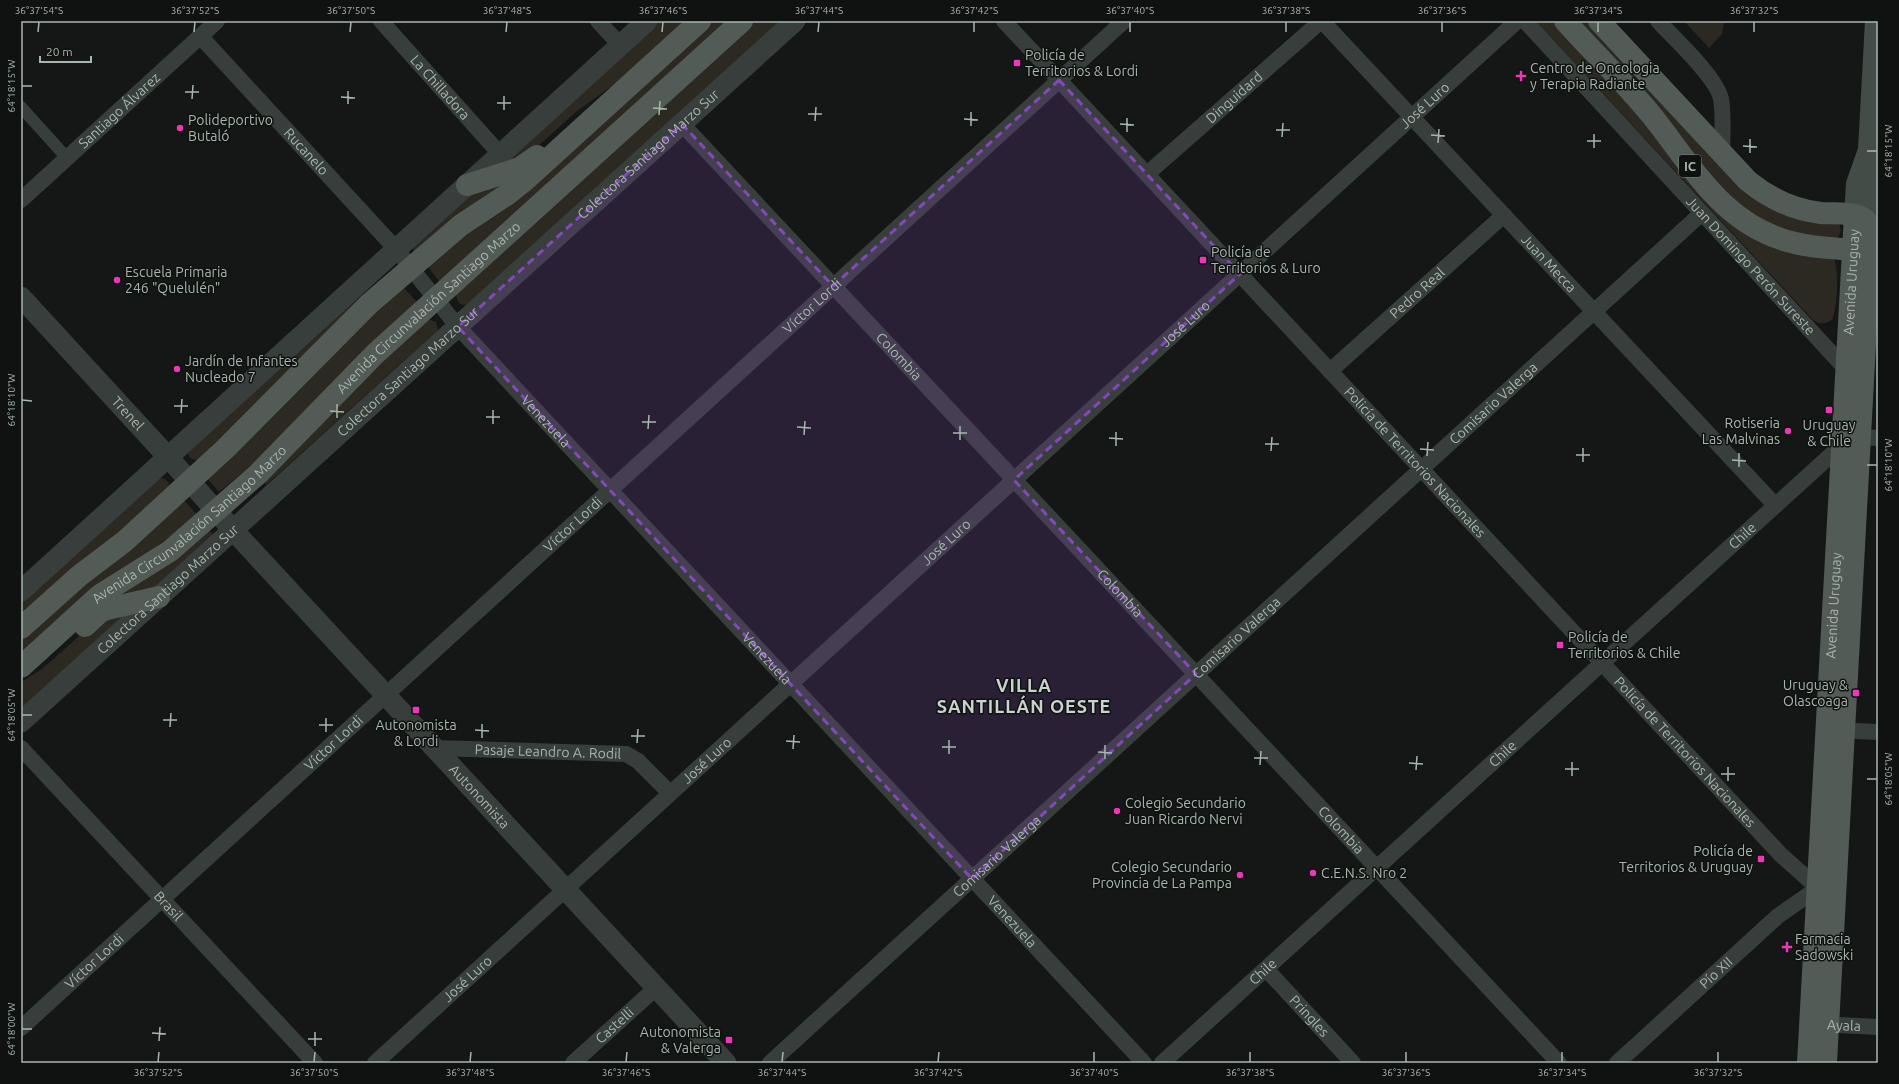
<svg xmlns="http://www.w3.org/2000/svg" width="1899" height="1084" font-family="Ubuntu,sans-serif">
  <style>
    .green { fill: #2c2923 }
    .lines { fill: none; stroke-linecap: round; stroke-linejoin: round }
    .pedestrian { stroke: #383e3b; stroke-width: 12 }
    .minor { stroke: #383e3b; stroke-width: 16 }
    .tertiary { stroke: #383e3b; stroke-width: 21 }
    .secondary { stroke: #444c47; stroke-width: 22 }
    .primary { stroke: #525b56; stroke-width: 22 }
    .marked { fill: #8448bb; fill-opacity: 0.2; stroke: #8448bb; stroke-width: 3; stroke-dasharray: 8 5; stroke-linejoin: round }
    .ticks { fill: none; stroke: #a7b7ac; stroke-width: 1.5 }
    .poi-dot { fill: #ed37b9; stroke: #101211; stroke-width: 1.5 }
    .labels { text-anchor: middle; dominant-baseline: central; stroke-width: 3; stroke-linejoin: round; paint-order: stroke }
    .shield { fill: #101211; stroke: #7a867e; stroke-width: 1 }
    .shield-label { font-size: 13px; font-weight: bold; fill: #a7b7ac }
    .poi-label { font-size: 14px; fill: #a7b7ac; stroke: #101211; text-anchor: start }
    .street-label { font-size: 14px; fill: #a7b7ac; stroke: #101211 }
    .district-label { font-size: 18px; font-weight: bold; letter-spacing: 1px; fill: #c8d3cc; stroke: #101211 }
    .neatline { fill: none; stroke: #a7b7ac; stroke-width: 1.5 }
    .ticks-label { font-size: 10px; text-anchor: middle; fill: #a7b7ac }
  </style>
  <rect width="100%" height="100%" fill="#151716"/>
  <g class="green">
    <path d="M657,21H688L633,71L577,111L526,157L499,165Z"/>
    <path d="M712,21H730L441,282L439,281L428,267L468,230L524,193Z"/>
    <path d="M753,21H783L468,304L462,305L458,302L456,294L460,289Z"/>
    <path d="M1536,21H1554L1646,121L1700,193L1833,258C1840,266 1837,311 1832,320C1825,324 1820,325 1813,320Z"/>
    <path d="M1575,21H1588L1729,173L1839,224C1842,230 1841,236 1835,239L1779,230L1728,198Z"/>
    <path d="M1684,21H1724L1722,34L1709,48Z"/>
    <path d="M508,181L416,251L412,249L470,194Z"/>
    <path d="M404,288L417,302L275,446L219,492L207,478L363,321Z"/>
    <path d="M363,293L250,414L198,461L190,458L188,453Z"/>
    <path d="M428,319L436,322L438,330L266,485L265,482L342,398Z"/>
    <path d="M160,478L165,479L169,483L168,491L21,615V603L155,480Z"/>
    <path d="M185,501L197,515L21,655V640L80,586Z"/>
    <path d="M209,530L214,535L159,585L149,591L104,601Z"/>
    <path d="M129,610L21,711V682L42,669L96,621Z"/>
  </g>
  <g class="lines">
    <path class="pedestrian" d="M21,107L67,158"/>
    <g class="minor">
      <path id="s1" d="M381,21L500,154"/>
      <path d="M598,21L620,45"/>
      <path id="s2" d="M1004,21L1781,855L1818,888H1825"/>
      <path id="s3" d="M1322,21L1775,505"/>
      <path id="s4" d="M1525,21L1846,369"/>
      <path d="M1658,21C1674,38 1717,78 1721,99C1724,117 1722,137 1722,155"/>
      <path id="s5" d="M200,36L396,249L458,327L1144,1063"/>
      <path id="s6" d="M682,124L1559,1063"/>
      <path id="s7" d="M1147,174L1321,21"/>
      <path id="s8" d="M21,200L217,21"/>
      <path id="s9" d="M1330,371L1504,215"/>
      <path d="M1834,730L1878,732"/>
      <path id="s10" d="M21,748L315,1063"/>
      <path id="s11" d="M435,748L626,754L638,761L670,793"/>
      <path id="s12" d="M1266,969L1353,1063"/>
      <path id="s13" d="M1818,1024L1878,1027"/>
      <path id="s14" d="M21,1028L1124,21"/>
      <path id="s15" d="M375,1063L1517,21"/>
      <path id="s16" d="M573,1063L657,987"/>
      <path id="s17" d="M770,1063L1702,213"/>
      <path id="s18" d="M1162,1063L1842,445L1860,437L1878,438"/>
      <path id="s19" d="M1617,1063L1778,916L1818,888"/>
    </g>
    <g class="tertiary">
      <path id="s20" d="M21,297L168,457L233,530L726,1063"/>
      <path d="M21,591L647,21"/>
      <path id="s21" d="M21,722L795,21"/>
    </g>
    <g class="secondary">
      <path d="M1855,215L1857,184L1868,153"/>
      <path d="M1871,233L1873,185L1869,150L1876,21"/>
    </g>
    <g class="primary">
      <path d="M1565,21C1594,53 1626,84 1653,117C1694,169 1725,227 1795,243C1814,248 1834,248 1853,250C1858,249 1863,248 1867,243C1874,235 1871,222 1861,217C1850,212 1833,214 1821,213C1794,210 1769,198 1748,181L1599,21"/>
      <path d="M467,185L520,168L537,156"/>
      <path d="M85,626L100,612L107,609L159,597"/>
      <path d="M21,628L79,576L125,541L225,449L369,304L461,225L508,194L523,182L700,21"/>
      <path id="s22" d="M21,667L100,595L170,551L258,474L375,354L742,21"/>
      <path id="s23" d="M1808,1063L1855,215"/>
      <path d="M1826,1063L1871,233"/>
    </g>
  </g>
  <path class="marked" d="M1059,80L1240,274L1014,480L1196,674L972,879L458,327L682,124L833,286Z"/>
  <path class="ticks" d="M38,32L39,22M194,32L195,22M350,32L351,22M506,32L507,22M662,32L663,22M818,32L819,22M974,32V22M1130,32V22M1286,32V22M1442,32V22M1598,32V22M1754,32V22M22,86H32M185,92H199M341,97L355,98M192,99L193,85M497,103H511M348,104V91M653,108L667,109M504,110V96M808,114H822M659,115L660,101M964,119L978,120M815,121L816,107M1120,124L1134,125M971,126V112M1276,130H1290M1127,132V118M1431,135L1445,136M1282,137L1283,123M1587,141H1601M1438,143L1439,129M1743,146L1757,147M1594,148V134M1867,151H1877M1750,153V139M22,400L32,401M174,406H188M330,411L344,412M181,413L182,399M486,417H500M337,418V404M642,422H656M493,424V410M797,427L811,428M648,429L649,415M953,433H967M804,435L805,421M1109,438L1123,439M960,440V426M1265,444H1279M1116,446V432M1420,449L1434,450M1271,451L1272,437M1576,455H1590M1427,456L1428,442M1732,460L1746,461M1583,462V448M1867,465H1877M1739,467V453M22,715H32M163,720H177M319,725H333M170,727L171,713M475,730L489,731M326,732V718M631,736H645M482,738V724M786,741L800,742M637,743L638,729M942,747H956M793,749L794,735M1098,752L1112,753M949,754V740M1254,758H1268M1105,759V745M1409,763L1423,764M1260,765L1261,751M1565,769H1579M1416,770L1417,756M1721,774H1735M1572,776V762M1867,779H1877M1728,781V767M22,1029H32M152,1033L166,1034M308,1039H322M159,1041L160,1027M315,1046V1032M158,1062L159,1052M314,1062L315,1052M470,1062L471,1052M626,1062L627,1052M782,1062L783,1052M938,1062L939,1052M1094,1062V1052M1250,1062V1052M1406,1062V1052M1562,1062V1052M1718,1062V1052"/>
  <g class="poi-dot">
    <rect x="1013" y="59" width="8" height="8" rx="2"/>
    <path d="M1519 70h4v4h4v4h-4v4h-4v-4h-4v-4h4z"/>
    <circle cx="180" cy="128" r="4"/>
    <rect x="1199" y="256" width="8" height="8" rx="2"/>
    <circle cx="117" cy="280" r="4"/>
    <circle cx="177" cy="369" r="4"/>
    <rect x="1825" y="406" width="8" height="8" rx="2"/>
    <circle cx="1788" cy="431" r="4"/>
    <rect x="1556" y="641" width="8" height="8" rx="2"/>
    <rect x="1852" y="689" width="8" height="8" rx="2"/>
    <rect x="412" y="706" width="8" height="8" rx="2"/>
    <circle cx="1117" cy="811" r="4"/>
    <rect x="1757" y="855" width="8" height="8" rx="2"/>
    <circle cx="1313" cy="873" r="4"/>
    <circle cx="1240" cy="875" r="4"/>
    <path d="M1785 941h4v4h4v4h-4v4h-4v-4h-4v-4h4z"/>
    <rect x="725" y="1036" width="8" height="8" rx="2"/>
  </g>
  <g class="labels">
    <rect class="shield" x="1679" y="155" width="22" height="22" rx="3"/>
    <g class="shield-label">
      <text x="1690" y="166">IC</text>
    </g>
    <g class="poi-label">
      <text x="1025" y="55">Policía de<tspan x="1025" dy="16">Territorios &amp; Lordi</tspan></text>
      <text x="1530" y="68">Centro de Oncologia<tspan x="1530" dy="16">y Terapia Radiante</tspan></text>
      <text x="188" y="120">Polideportivo<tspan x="188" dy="16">Butaló</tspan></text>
      <text x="1211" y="252">Policía de<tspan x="1211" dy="16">Territorios &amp; Luro</tspan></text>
      <text x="125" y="272">Escuela Primaria<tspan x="125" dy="16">246 "Quelulén"</tspan></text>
      <text x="185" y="361">Jardín de Infantes<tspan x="185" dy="16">Nucleado 7</tspan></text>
      <text x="1780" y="423" text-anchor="end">Rotiseria<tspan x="1780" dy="16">Las Malvinas</tspan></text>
      <text x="1829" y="425" text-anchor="middle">Uruguay<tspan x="1829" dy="16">&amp; Chile</tspan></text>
      <text x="1568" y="637">Policía de<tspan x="1568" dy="16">Territorios &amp; Chile</tspan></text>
      <text x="1848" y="685" text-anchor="end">Uruguay &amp;<tspan x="1848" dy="16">Olascoaga</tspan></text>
      <text x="416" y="725" text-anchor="middle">Autonomista<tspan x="416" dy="16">&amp; Lordi</tspan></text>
      <text x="1125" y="803">Colegio Secundario<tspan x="1125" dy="16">Juan Ricardo Nervi</tspan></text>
      <text x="1753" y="851" text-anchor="end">Policía de<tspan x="1753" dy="16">Territorios &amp; Uruguay</tspan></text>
      <text x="1232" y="867" text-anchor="end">Colegio Secundario<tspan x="1232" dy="16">Provincia de La Pampa</tspan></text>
      <text x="1321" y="873">C.E.N.S. Nro 2</text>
      <text x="1795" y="939">Farmacia<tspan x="1795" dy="16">Sadowski</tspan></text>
      <text x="721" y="1032" text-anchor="end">Autonomista<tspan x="721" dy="16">&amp; Valerga</tspan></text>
    </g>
    <g class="street-label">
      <text stroke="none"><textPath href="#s1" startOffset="89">La Chilladora</textPath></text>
      <text stroke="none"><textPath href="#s7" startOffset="116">Dinguidard</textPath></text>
      <text stroke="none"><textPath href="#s15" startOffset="1421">José Luro</textPath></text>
      <text stroke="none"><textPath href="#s8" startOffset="133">Santiago Álvarez</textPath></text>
      <text stroke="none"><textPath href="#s5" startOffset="157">Rucanelo</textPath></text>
      <text stroke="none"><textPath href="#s21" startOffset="846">Colectora Santiago Marzo Sur</textPath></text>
      <text stroke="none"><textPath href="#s3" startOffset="332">Juan Mecca</textPath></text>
      <text stroke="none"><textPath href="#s4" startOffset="333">Juan Domingo Perón Sureste</textPath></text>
      <text stroke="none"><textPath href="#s23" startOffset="782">Avenida Uruguay</textPath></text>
      <text stroke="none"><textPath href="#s9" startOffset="117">Pedro Real</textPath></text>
      <text stroke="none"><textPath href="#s14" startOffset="1071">Víctor Lordi</textPath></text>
      <text stroke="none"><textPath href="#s22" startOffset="545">Avenida Circunvalación Santiago Marzo</textPath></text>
      <text stroke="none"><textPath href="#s15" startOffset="1097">José Luro</textPath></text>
      <text stroke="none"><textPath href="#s6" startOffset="318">Colombia</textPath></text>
      <text stroke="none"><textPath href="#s21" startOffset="522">Colectora Santiago Marzo Sur</textPath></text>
      <text stroke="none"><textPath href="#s17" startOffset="979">Comisario Valerga</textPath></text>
      <text stroke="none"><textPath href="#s20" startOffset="158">Trenel</textPath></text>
      <text stroke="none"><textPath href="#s5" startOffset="518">Venezuela</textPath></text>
      <text stroke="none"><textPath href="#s2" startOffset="603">Policía de Territorios Nacionales</textPath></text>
      <text stroke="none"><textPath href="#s22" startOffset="221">Avenida Circunvalación Santiago Marzo</textPath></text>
      <text stroke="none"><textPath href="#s14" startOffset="747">Víctor Lordi</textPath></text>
      <text stroke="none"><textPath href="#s18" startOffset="784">Chile</textPath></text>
      <text stroke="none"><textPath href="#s15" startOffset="773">José Luro</textPath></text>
      <text stroke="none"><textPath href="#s21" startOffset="198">Colectora Santiago Marzo Sur</textPath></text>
      <text stroke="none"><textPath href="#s6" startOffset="642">Colombia</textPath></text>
      <text stroke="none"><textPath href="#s23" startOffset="458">Avenida Uruguay</textPath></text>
      <text stroke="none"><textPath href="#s17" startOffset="631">Comisario Valerga</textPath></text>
      <text stroke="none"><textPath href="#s5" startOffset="842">Venezuela</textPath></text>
      <text stroke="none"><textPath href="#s14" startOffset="423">Víctor Lordi</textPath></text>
      <text stroke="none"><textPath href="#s11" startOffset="113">Pasaje Leandro A. Rodil</textPath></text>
      <text stroke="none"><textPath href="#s2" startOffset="999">Policía de Territorios Nacionales</textPath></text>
      <text stroke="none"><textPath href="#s18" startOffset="460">Chile</textPath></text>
      <text stroke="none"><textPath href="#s15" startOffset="449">José Luro</textPath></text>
      <text stroke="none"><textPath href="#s20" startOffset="678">Autonomista</textPath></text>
      <text stroke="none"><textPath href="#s6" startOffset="966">Colombia</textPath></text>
      <text stroke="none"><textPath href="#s17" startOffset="307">Comisario Valerga</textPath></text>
      <text stroke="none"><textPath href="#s10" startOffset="216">Brasil</textPath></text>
      <text stroke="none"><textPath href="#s5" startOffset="1202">Venezuela</textPath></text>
      <text stroke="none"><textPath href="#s14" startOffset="99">Víctor Lordi</textPath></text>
      <text stroke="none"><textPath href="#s18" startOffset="136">Chile</textPath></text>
      <text stroke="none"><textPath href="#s19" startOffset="134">Pío XII</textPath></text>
      <text stroke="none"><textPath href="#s15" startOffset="125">José Luro</textPath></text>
      <text stroke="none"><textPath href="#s12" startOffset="64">Pringles</textPath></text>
      <text stroke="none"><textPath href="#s16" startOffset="56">Castelli</textPath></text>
      <text stroke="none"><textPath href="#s13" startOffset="26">Ayala</textPath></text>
    </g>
    <g class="district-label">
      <text x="1024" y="685">VILLA<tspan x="1024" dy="21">SANTILLÁN OESTE</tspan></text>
    </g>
  </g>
  <rect width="1899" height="1084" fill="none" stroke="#101211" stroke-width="44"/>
  <path d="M40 56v6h51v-6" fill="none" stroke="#a7b7ac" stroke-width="2"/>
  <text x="46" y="56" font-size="12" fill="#a7b7ac" stroke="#101211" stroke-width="3" paint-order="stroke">20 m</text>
  <rect x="22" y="22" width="1855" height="1040" class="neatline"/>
  <g class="ticks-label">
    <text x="39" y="14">36°37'54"S</text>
    <text x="195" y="14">36°37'52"S</text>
    <text x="351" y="14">36°37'50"S</text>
    <text x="507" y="14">36°37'48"S</text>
    <text x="663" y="14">36°37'46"S</text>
    <text x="819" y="14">36°37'44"S</text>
    <text x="974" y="14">36°37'42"S</text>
    <text x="1130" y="14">36°37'40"S</text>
    <text x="1286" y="14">36°37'38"S</text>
    <text x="1442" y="14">36°37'36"S</text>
    <text x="1598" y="14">36°37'34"S</text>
    <text x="1754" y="14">36°37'32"S</text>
    <text transform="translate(11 86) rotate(-90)" y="4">64°18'15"W</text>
    <text transform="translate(1888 151) rotate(-90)" y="4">64°18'15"W</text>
    <text transform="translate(11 400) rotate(-90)" y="4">64°18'10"W</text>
    <text transform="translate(1888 465) rotate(-90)" y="4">64°18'10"W</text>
    <text transform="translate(11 715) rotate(-90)" y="4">64°18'05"W</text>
    <text transform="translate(1888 779) rotate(-90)" y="4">64°18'05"W</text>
    <text transform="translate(11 1029) rotate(-90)" y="4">64°18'00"W</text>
    <text x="158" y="1076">36°37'52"S</text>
    <text x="314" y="1076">36°37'50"S</text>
    <text x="470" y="1076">36°37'48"S</text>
    <text x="626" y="1076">36°37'46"S</text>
    <text x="782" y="1076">36°37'44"S</text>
    <text x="938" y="1076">36°37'42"S</text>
    <text x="1094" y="1076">36°37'40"S</text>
    <text x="1250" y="1076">36°37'38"S</text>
    <text x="1406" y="1076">36°37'36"S</text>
    <text x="1562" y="1076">36°37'34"S</text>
    <text x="1718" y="1076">36°37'32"S</text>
  </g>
</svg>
